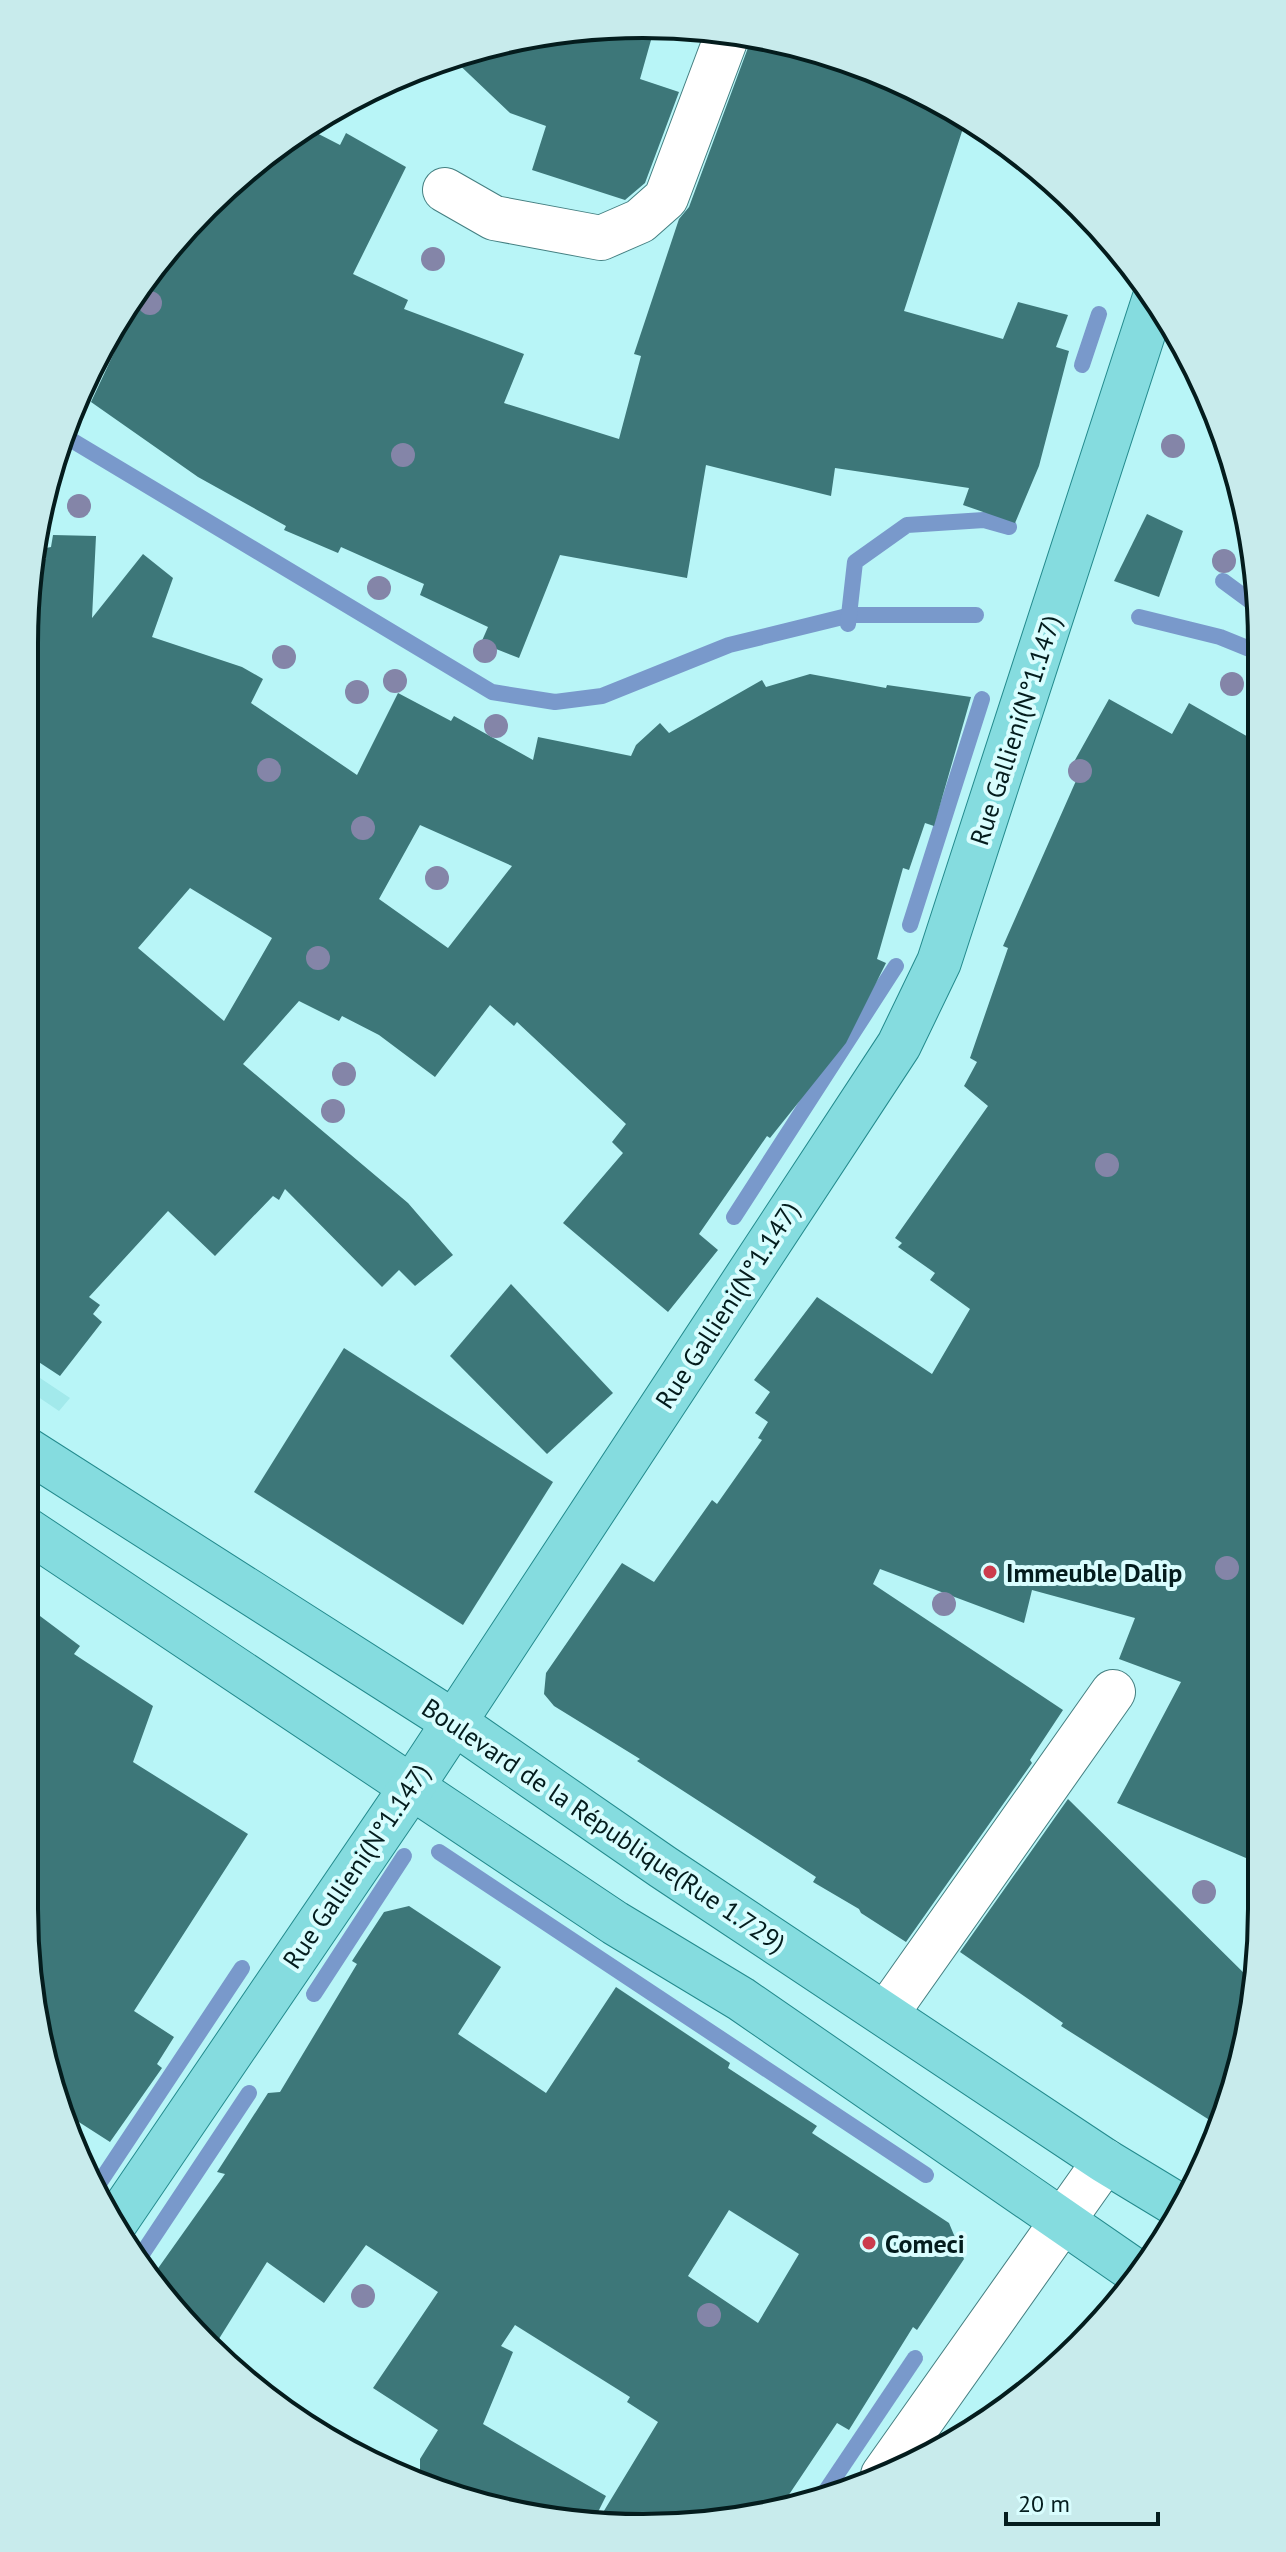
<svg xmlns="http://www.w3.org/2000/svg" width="1286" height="2552" font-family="'PT Sans',sans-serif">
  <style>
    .built { fill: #a2e9eb }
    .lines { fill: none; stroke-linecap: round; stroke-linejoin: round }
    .stream { stroke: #7999cb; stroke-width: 16 }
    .building { fill: #3d7779; fill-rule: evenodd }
    .minor-casing { stroke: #447f81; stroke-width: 46 }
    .major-casing { stroke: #238a8d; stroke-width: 46 }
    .minor { stroke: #fff; stroke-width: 44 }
    .major { stroke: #85dcdf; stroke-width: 44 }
    .tree { fill: #8485a8 }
    .poi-dot { fill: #cc3c4d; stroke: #d9fdfe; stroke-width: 3 }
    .labels { text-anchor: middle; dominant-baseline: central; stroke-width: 8; stroke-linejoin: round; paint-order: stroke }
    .street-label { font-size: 26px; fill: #041c1d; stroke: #d9fdfe }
    .poi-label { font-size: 26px; font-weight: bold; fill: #041c1d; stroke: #d9fdfe; text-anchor: start }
    .rim { fill: none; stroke: #041c1d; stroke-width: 4 }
  </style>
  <rect width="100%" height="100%" fill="#b8f5f7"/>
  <path class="built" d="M25,1368L70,1398L59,1411L25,1388Z"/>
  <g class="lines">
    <g class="stream">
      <path d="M1082,365L1099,314"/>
      <path d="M63,435L492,692L555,702L602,696L729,645L851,615H976"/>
      <path d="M1223,581L1257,606"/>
      <path d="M1139,617L1220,637L1257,652"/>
      <path d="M848,624L855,562L907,525L984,520L1009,527"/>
      <path d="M910,925L982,699"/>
      <path d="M734,1217L896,966"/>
      <path d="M439,1852L926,2175"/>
      <path d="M314,1994L404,1856"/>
      <path d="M98,2185L242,1968"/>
      <path d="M138,2260L249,2093"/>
      <path d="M825,2492L915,2358"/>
    </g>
  </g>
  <g class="building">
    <path d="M655,26L640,79L679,92L645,183L625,200L532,170L546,126L510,113L450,56L562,29Z"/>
    <path d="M752,37L803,45L916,88L966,119L904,311L1003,339L1018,302L1068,315L1056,347L1069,351L1039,466L1015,523L963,505L969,488L835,468L831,496L706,465L687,578L560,555L519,658L481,643L488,627L420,595L424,584L341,547L338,553L284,530L286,526L198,477L91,402L128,323L118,321L152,267L235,178L305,127L340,145L346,133L406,167L353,274L408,300L404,309L524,354L504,403L619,439L641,356L634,354L679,219L689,207Z"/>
    <path d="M1147,514L1183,531L1159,597L1114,581Z"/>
    <path d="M53,535L96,536L92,618L143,554L173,578L152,637L242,667L263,679L251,703L357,775L398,693L451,721L454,716L533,760L538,737L631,756L636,745L660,723L669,733L762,680L766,687L810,674L886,688L887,685L971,697L934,826L925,823L909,870L903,868L877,959L886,963L846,1043L770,1138L767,1136L699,1234L718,1250L668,1312L563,1223L623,1153L612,1142L626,1124L517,1022L514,1026L490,1005L435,1077L379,1035L342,1016L339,1021L299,1001L243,1064L408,1203L453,1255L415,1286L399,1270L382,1287L285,1189L279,1200L273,1196L215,1256L168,1211L89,1297L100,1305L93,1314L102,1322L60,1376L25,1353V603L32,559H46V548L51,547ZM420,825L512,866L448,948L379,899ZM190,888L272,938L224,1021L138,948Z"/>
    <path d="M1109,699L1172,734L1189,703L1257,742L1260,1864L1117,1803L1181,1682L1119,1659L1135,1618L1032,1590L1024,1623L880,1569L873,1584L1063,1710L1030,1760L1032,1763L906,1942L861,1913L859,1909L813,1882L816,1877L637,1761L640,1759L554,1706L544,1694L546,1673L622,1563L654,1582L712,1500L717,1504L762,1440L758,1438L768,1422L755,1413L770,1392L754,1380L817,1297L932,1374L970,1309L930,1280L935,1273L898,1247L902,1243L895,1238L988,1106L964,1086L977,1062L970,1058L1008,948L1003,946L1079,774L1070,769Z"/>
    <path d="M511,1284L613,1393L547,1454L450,1356Z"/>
    <path d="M344,1348L553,1482L463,1625L254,1492Z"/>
    <path d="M24,1604L80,1646L74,1654L153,1706L133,1762L248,1834L134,2011L174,2037L157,2064L162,2068L110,2142L57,2108L24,1909Z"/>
    <path d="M1068,1799L1255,1984L1241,2069L1219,2126L1061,2026L1063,2023L960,1952Z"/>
    <path d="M409,1906L501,1967L458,2034L546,2093L616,1987L730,2063L728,2068L817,2126L812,2133L949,2223L964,2259L917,2330L913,2327L849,2430L837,2423L782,2505L723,2523L599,2519L658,2422L627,2402L630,2397L515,2325L501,2346L513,2352L483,2424L606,2496L595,2518L522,2516L420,2478V2459L438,2430L373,2388L438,2292L366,2245L324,2303L267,2262L212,2350L154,2288V2274L225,2174L217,2172L268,2093L280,2092L357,1964L352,1961L384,1912ZM729,2210L799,2254L758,2323L688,2276Z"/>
  </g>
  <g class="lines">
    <g class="minor-casing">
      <g id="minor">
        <path d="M445,190L494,218L601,238L640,221L666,198L728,33"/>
        <path d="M886,2014L1113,1692"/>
        <path d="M883,2475L1105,2161"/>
      </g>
    </g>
    <g class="major-casing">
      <g id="major">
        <path d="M24,1448L452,1721L663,1867L1105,2161L1181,2207"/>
        <path d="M24,1528L615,1923L741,1999L1135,2271"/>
        <path d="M117,2220L413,1785L899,1045L939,962L1154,300"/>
      </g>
    </g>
    <use href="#minor" class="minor"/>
    <use href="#major" class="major"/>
  </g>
  <g class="tree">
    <circle cx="433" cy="259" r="12"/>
    <circle cx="150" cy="303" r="12"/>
    <circle cx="1173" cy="446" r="12"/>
    <circle cx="403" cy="455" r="12"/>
    <circle cx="79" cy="506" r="12"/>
    <circle cx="1224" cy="561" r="12"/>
    <circle cx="379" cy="588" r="12"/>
    <circle cx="485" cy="651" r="12"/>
    <circle cx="284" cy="657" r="12"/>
    <circle cx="395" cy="681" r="12"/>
    <circle cx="1232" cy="684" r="12"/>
    <circle cx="357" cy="692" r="12"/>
    <circle cx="496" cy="726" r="12"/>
    <circle cx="269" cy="770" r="12"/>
    <circle cx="1080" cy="771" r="12"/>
    <circle cx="363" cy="828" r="12"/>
    <circle cx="437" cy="878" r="12"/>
    <circle cx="318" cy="958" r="12"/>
    <circle cx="344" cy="1074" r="12"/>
    <circle cx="333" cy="1111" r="12"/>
    <circle cx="1107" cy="1165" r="12"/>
    <circle cx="1227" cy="1568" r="12"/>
    <circle cx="944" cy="1604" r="12"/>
    <circle cx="1204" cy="1892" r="12"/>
    <circle cx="363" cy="2296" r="12"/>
    <circle cx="709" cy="2315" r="12"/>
  </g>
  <g class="poi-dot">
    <circle cx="990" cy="1572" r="8"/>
    <circle cx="869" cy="2243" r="8"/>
  </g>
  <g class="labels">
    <g class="street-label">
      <text transform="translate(1015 730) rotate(-72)">Rue Gallieni(N°1.147)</text>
      <text transform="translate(727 1305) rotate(-57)">Rue Gallieni(N°1.147)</text>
      <text transform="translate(604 1825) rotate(34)">Boulevard de la République(Rue 1.729)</text>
      <text transform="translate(356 1866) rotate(-56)">Rue Gallieni(N°1.147)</text>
    </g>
    <g class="poi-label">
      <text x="1006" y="1572">Immeuble Dalip</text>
      <text x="885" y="2243">Comeci</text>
    </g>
  </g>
  <path d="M0 0H1286V2552H0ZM643 38H643A605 605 0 0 1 1248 643V1909A605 605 0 0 1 643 2514H643A605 605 0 0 1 38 1909V643A605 605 0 0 1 643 38Z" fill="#c8ebec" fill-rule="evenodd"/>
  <path class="rim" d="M643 38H643A605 605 0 0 1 1248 643V1909A605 605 0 0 1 643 2514H643A605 605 0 0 1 38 1909V643A605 605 0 0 1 643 38Z"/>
  <path d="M1006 2512v12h152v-12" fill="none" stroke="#041c1d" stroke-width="4"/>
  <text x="1018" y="2512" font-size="24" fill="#041c1d" stroke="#d9fdfe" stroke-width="6" paint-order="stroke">20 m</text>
</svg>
